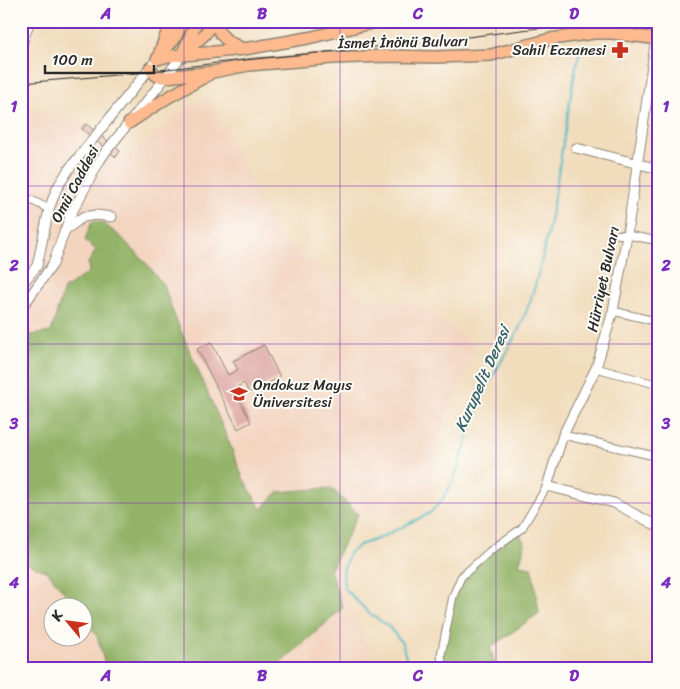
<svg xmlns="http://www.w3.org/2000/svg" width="680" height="689" font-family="Sriracha,sans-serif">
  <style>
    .built { fill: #f3d4bf; fill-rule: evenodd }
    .forest { fill: #93b367; stroke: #5f6f49 }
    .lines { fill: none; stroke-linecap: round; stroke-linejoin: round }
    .stream { stroke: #47b5c2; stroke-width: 2 }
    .building { fill: #dba19d }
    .minor-casing { stroke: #8e8474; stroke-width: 9 }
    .tertiary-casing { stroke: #8e8474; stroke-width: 11 }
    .primary-casing { stroke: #8e8474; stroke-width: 14 }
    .trunk-casing { stroke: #8e8474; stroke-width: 14 }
    .minor { stroke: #fff; stroke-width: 7 }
    .tertiary { stroke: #fff; stroke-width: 9 }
    .primary { stroke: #fcba8e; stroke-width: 11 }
    .trunk { stroke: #fcba8e; stroke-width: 11 }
    .tram { stroke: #2b2b2b; stroke-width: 1 }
    .grid { fill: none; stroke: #7b2cbf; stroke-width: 1; stroke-opacity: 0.55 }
    .labels { text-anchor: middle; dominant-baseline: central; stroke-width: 4; stroke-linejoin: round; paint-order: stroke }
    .street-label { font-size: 15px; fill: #2b2b2b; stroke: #fdfcf7 }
    .poi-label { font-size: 15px; fill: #2b2b2b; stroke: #fdfcf7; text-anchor: end }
    .water-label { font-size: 16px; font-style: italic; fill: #366267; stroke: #fdfcf7 }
    .neatline { fill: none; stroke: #7b2cbf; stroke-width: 2 }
    .grid-label { font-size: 16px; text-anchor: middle; font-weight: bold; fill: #7b2cbf }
  </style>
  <rect width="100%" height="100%" fill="#fdfcf7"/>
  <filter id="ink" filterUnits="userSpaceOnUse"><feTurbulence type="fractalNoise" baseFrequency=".02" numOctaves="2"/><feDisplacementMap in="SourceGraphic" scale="10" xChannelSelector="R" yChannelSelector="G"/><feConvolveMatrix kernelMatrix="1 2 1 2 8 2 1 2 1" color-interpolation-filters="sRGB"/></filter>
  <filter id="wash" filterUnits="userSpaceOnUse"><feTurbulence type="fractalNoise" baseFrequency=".0096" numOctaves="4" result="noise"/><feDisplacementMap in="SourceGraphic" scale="20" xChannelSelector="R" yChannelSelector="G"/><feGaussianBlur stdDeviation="1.12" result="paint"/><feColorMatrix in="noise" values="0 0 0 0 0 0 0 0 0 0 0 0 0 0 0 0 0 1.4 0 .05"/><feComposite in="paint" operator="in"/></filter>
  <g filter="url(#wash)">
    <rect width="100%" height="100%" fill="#f1dcbc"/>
    <path class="built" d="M207,94L281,239L363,298L423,305L476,347L438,440L430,494L402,515L366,514L337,519L339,583L379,668H21V105L78,122L125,158ZM52,606H82V636H52Z"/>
    <g class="forest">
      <path d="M92,221L103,223L122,238L147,264L164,286L174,315L226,435L243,478L261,509L278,492L331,488L358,514L330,571L343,608L275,668H106L97,636L83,617L82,606H75L48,572L21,561V343L31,335L51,332L64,289L89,272L88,263L96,250L85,240Z"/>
      <path d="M518,531L525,544L519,565L532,567L539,613L490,648L496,668H444L441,655L461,577Z"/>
    </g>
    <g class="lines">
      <path class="stream" d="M409,668L402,643L388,626L369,613L344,588L343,572L349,553L360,545L380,538L430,513L442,500L454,479L478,409L491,380L520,327L530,302L539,272L550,222L575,71L580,51"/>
    </g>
    <g id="blocks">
      <g class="building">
        <path d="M86,124L120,151L116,157L82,129Z"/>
        <path d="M211,342L228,375L238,370L233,361L264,345L280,377L249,393L244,383L234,389L251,422L238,429L197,349Z"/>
      </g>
    </g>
  </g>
  <g filter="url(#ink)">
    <use href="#blocks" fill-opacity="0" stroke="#8e8474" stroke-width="1"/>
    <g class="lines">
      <g class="minor-casing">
        <g id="minor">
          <path d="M21,49L31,21"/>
          <path d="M21,195L49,209"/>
          <path d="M613,234L627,235L659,241"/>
          <path d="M613,311L659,322"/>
          <path d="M596,368L659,385"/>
          <path d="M563,435L659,457"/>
          <path d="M443,668L441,655L453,596L461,577L490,551L522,528L547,486"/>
        </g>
      </g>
      <g class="tertiary-casing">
        <g id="tertiary">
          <path d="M656,38L627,235L613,311L596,368L563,435L547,486L614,503L659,527"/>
          <path d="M576,148L659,169"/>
          <path d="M65,230L83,217L96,215L112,217"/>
          <path d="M21,285L37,266L49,209L57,188L69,169L153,64"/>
          <path d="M21,306L28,299L53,264L70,216L100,160L107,150L166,77L181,56"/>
        </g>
      </g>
      <g class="primary-casing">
        <g id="primary">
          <path d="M157,59L169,56L195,54L244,49L308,38L380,21"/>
          <path d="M150,68C154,75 158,77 166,77L213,72L249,65L333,58L387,56L436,57L491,55L551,39L594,33H612L659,39"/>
          <path d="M129,123L167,98L208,75"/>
        </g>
      </g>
      <g class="trunk-casing">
        <g id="trunk">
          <path d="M217,21C217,37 231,44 244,49"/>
          <path d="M184,50L197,21"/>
          <path d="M160,52L171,21"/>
          <path d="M181,56L205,34L214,21"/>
          <path d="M157,59L175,38L183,21"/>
        </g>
      </g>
      <use href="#minor" class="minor"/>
      <use href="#tertiary" class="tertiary"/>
      <use href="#primary" class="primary"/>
      <use href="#trunk" class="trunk"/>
      <path class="tram" d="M21,83L128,74L225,62L437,41L530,29L589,23L659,30"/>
    </g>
  </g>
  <path class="grid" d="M184,21V668M340,21V668M496,21V668M21,186H659M21,344H659M21,503H659"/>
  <defs>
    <g id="pharmacy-bare" transform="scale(1.35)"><path d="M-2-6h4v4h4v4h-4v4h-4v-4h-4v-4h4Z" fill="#c8321e" stroke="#fdfcf7" stroke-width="2.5" paint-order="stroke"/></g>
    <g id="university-bare" transform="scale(1.35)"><path d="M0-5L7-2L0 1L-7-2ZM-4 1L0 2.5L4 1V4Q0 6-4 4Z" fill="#c8321e" stroke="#fdfcf7" stroke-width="2.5" paint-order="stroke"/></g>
  </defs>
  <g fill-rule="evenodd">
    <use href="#pharmacy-bare" x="620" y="50"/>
    <use href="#university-bare" x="239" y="394"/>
  </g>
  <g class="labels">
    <g class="street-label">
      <text transform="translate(403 42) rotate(-1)">İsmet İnönü Bulvarı</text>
      <text transform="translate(75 184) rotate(-62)">Omü Caddesi</text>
      <text transform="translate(603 279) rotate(-78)">Hürriyet Bulvarı</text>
    </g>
    <g class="poi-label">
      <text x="606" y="50">Sahil Eczanesi</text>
      <text x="253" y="385" text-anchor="start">Ondokuz Mayıs<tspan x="253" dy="17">Üniversitesi</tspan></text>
    </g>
    <g class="water-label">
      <text transform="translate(482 379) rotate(-66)">Kurupelit Deresi</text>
    </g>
  </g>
  <rect width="680" height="689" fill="none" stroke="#fdfcf7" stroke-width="55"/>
  <g transform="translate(68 622) rotate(299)"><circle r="24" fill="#fdfcf7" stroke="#a9a8a5"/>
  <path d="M0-4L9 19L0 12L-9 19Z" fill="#c8321e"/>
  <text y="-8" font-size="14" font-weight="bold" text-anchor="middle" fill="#2b2b2b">K</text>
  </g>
  <path d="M45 65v8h109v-8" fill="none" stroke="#2b2b2b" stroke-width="2.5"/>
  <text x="52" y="65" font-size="15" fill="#2b2b2b" stroke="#fdfcf7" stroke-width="4" paint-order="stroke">100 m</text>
  <rect x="28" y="28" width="624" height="634" class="neatline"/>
  <g class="grid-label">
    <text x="106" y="19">A</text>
    <text x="262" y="19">B</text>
    <text x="418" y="19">C</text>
    <text x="574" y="19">D</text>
    <text x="14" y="112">1</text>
    <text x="666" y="112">1</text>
    <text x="14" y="271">2</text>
    <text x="666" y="271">2</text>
    <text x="14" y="429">3</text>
    <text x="666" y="429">3</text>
    <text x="14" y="588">4</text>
    <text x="666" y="588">4</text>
    <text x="106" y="681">A</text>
    <text x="262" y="681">B</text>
    <text x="418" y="681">C</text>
    <text x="574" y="681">D</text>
  </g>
</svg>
